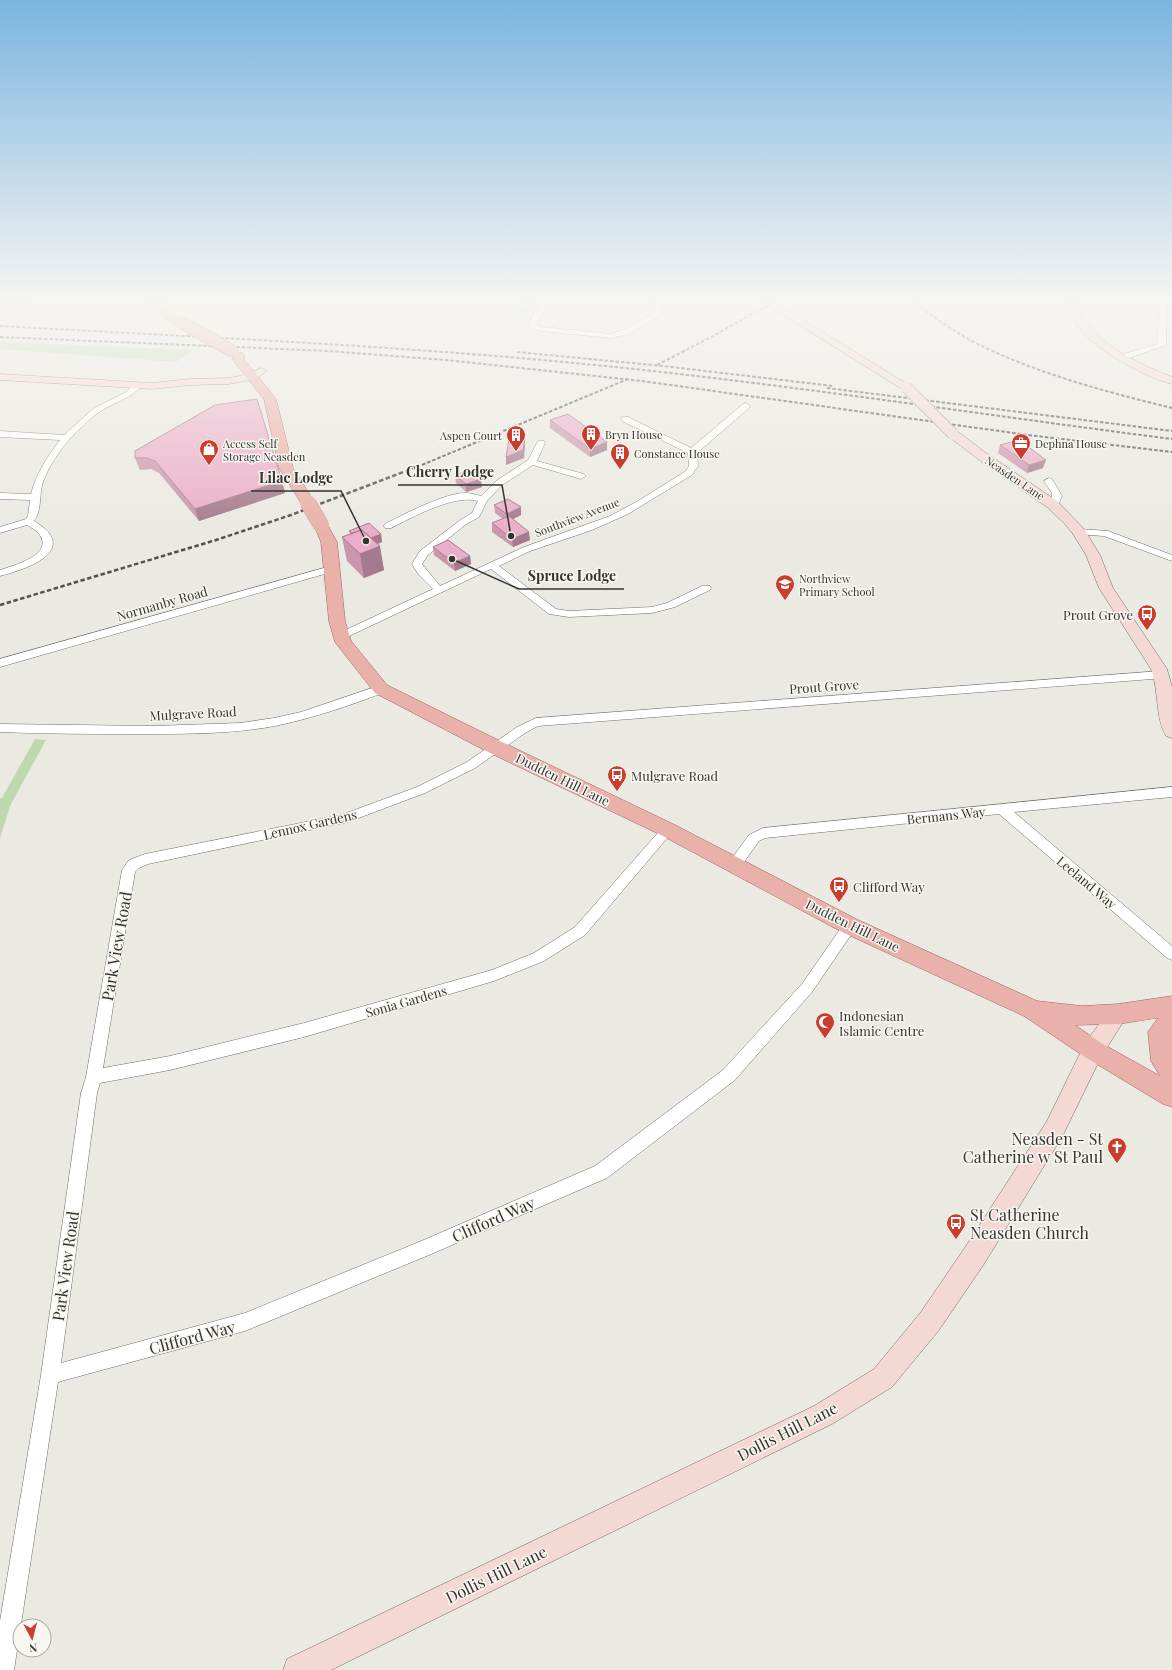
<svg xmlns="http://www.w3.org/2000/svg" width="1172" height="1670" font-family="'Playfair Display',serif">
  <style>
    .green { fill: #c0d8ae }
    .lines { fill: none; stroke-linecap: round; stroke-linejoin: round }
    .street-casing { stroke: #6e6d67; stroke-width: 1 }
    .secondary-casing { stroke: #6e6d67; stroke-width: 1 }
    .primary-casing { stroke: #a06359; stroke-width: 1 }
    .street { fill: #fff; fill-rule: evenodd }
    .secondary { fill: #f4d8d4; fill-rule: evenodd }
    .primary { fill: #e9b1a9; fill-rule: evenodd }
    .rail-far1 { stroke: #50504c; stroke-width: 2; stroke-dasharray: 3.5 2; stroke-linecap: butt }
    .rail { stroke: #50504c; stroke-width: 2.5; stroke-dasharray: 4.5 2.5; stroke-linecap: butt }
    .secondary-bridge-casing { stroke: #6e6d67; stroke-width: 12; stroke-linecap: butt }
    .primary-bridge-far1-casing { stroke: #a06359; stroke-width: 13; stroke-linecap: butt }
    .primary-bridge-casing { stroke: #a06359; stroke-width: 16; stroke-linecap: butt }
    .secondary-bridge { stroke: #f4d8d4; stroke-width: 11 }
    .primary-bridge-far1 { stroke: #e9b1a9; stroke-width: 12 }
    .primary-bridge { stroke: #e9b1a9; stroke-width: 16 }
    .wall { fill: #ca96ac }
    .shaded-wall { fill: #a47a8c }
    .building { fill: #ebaec8; stroke: #a47a8c }
    .labels { text-anchor: middle; dominant-baseline: central; stroke-width: 3; stroke-linejoin: round; paint-order: stroke }
    .far-poi-label { font-size: 11px; fill: #333330; stroke: #f8f6f0; text-anchor: start }
    .far-street-label { font-size: 11px; fill: #333330; stroke: #f8f6f0 }
    .street-label { font-size: 13px; fill: #333330; stroke: #f8f6f0 }
    .poi-label { font-size: 13px; fill: #333330; stroke: #f8f6f0; text-anchor: start }
    .near-street-label { font-size: 16px; fill: #333330; stroke: #f8f6f0 }
    .near-poi-label { font-size: 16px; fill: #333330; stroke: #f8f6f0; text-anchor: end }
    .leader { fill: none; stroke: #333330; stroke-width: 1.5 }
    .callout-dot { fill: #333330; stroke: #f8f6f0; stroke-width: 1.5 }
    .callout-label { font-size: 14px; text-anchor: middle; font-weight: bold; fill: #333330; stroke: #f8f6f0; stroke-width: 3; stroke-linejoin: round; paint-order: stroke }
  </style>
  <rect width="100%" height="100%" fill="#eae9e2"/>
  <g class="green">
    <path d="M519,301H538L529,315L515,309Z"/>
    <path d="M0,342L192,350L176,362L0,349Z"/>
    <path d="M35,739L46,740L11,804L0,838V798H2Z"/>
  </g>
  <g class="lines">
    <g class="street-casing">
      <g id="street">
        <path d="M2,301H159L160,302L156,304L137,306L6,303Z"/>
        <path d="M542,301H549L537,323L538,326L543,327L611,334L623,330L656,312L654,308L634,303V301H643L660,305L664,313L629,334L611,338L542,331L532,329L529,323Z"/>
        <path d="M1159,301H1167L1166,345L1126,359H1120V355L1158,344Z"/>
        <path d="M135,383H138L142,385C131,399 115,402 101,411C91,417 77,431 69,440C59,451 48,468 43,482C39,494 42,511 34,521C40,525 47,529 51,536C63,559 15,572 0,576V570C12,566 51,556 41,537C39,532 32,528 27,525L0,533V527L26,519L28,516L30,500L0,499V493L31,494C36,474 47,457 60,440L0,437V431L64,435L94,408L126,392Z"/>
        <path d="M746,403L750,406L749,408L697,453L698,466L692,475L628,514L592,530L530,551L499,566L556,609L569,611L652,607L667,603L702,586H710L711,588L710,590L675,607L652,613L569,617L549,614L491,569L345,638L341,639L336,636L337,634L433,589L418,574L412,564L420,551L459,521L472,513L478,501C454,494 413,517 391,528H385L383,526L385,524C405,514 444,493 466,493C471,493 476,495 481,496L496,481L528,460L538,441H544L545,443L537,461L584,474L586,476L581,479L533,465L502,485L487,501L479,517L465,525L428,555L422,564L440,586L524,547L610,516L638,501L686,471L689,466L688,453L622,421L621,419L622,417H628L691,448L743,404Z"/>
        <path d="M1049,478L1052,479L1062,496L1059,503L1052,507L1047,504L1052,498V493L1044,481Z"/>
        <path d="M1079,529L1108,531L1172,555V561L1104,536L1076,534L1074,532Z"/>
        <path d="M331,566L335,567L336,569L335,571L0,667V659Z"/>
        <path d="M1161,671L1165,672L1167,675L1165,678L538,726L525,733L475,768L425,793L348,822L148,864L139,868L135,872L103,1068L170,1056L304,1023L492,970L534,953L575,927L663,827L668,825L673,827L674,830L585,935L544,961L494,981L304,1037L170,1070L100,1083L97,1093L61,1363L245,1313L419,1242L595,1166L723,1070L802,984L845,922L850,920L855,922L857,926L812,992L735,1080L607,1178L429,1255L245,1331L58,1382L14,1670H0V1621L41,1375L81,1093L86,1077L122,870L129,860L145,854L341,815L417,787L467,762L517,727L536,718Z"/>
        <path d="M381,685L385,686L387,689L385,692C349,706 313,718 275,726C232,734 187,734 142,734C95,734 47,734 0,732V724L154,726L240,723L274,718L301,712Z"/>
        <path d="M1172,787V797L1014,812L1172,946V960L1167,958L999,814L765,838L759,841L739,869L734,870L729,869L727,865L749,835L763,828Z"/>
      </g>
    </g>
    <g class="secondary-casing">
      <g id="secondary">
        <path d="M761,301H772L912,387L906,390L902,389Z"/>
        <path d="M1066,301H1076C1077,305 1078,311 1081,315C1097,345 1142,365 1172,377V384C1146,378 1096,350 1080,329C1073,320 1069,311 1066,301Z"/>
        <path d="M261,368L267,371L256,379L229,384L190,385L152,389L0,380V374L152,383L190,379L229,378L249,374Z"/>
        <path d="M953,430L957,431L986,453L1057,501L1084,529L1100,555L1113,588L1167,669L1172,687V738L1166,736C1155,718 1159,690 1151,669L1099,588L1086,555L1073,534L1064,523L1047,507L978,459L949,437L947,434L949,431Z"/>
        <path d="M1118,1005L1125,1008L1128,1014L1101,1057L1063,1135L984,1264L939,1330L892,1387L832,1424L331,1670H283L287,1659L814,1406L874,1369L921,1312L966,1246L1047,1121L1085,1043L1111,1008Z"/>
      </g>
    </g>
    <g class="primary-casing">
      <g id="primary">
        <path d="M149,301H160L169,311L187,322L185,324C172,328 154,311 149,301Z"/>
        <path d="M239,352L243,353L245,356L244,359L276,399L293,468L315,503L313,506L308,507L303,506L279,468L264,399L232,359L235,353Z"/>
        <path d="M321,521L326,522L337,542L345,621L351,641L387,685L504,743L675,825L858,920L1037,1001L1082,1006L1118,1004L1172,996V1107L1163,1104L1085,1057L1024,1016L842,932L661,835L490,753L375,693L335,642L329,621L321,542L314,525L316,522ZM1158,1018L1148,1032L1151,1061L1160,1076L1101,1043L1075,1025L1118,1024Z"/>
      </g>
    </g>
    <use href="#street" class="street"/>
    <use href="#secondary" class="secondary"/>
    <use href="#primary" class="primary"/>
    <g class="rail-far1">
      <path d="M912,301C931,315 950,329 970,340C1034,373 1103,391 1172,408"/>
      <path d="M0,326C195,337 390,345 585,364C781,383 976,414 1172,439"/>
      <path d="M0,337L328,351L446,360L642,381L1028,435L1172,452"/>
      <path d="M517,352L663,366L833,386"/>
      <path d="M657,365L715,335L775,301"/>
      <path d="M827,388L1172,431"/>
      <path d="M417,467L628,379"/>
    </g>
    <path class="rail" d="M0,605L216,540L291,515L419,466"/>
    <g class="secondary-bridge-casing">
      <path id="secondary-bridge" d="M906,387L953,434"/>
    </g>
    <g class="primary-bridge-far1-casing">
      <path id="primary-bridge-far1" d="M181,322L232,351"/>
    </g>
    <g class="primary-bridge-casing">
      <path id="primary-bridge" d="M308,503L321,525"/>
    </g>
    <use href="#secondary-bridge" class="secondary-bridge"/>
    <use href="#primary-bridge-far1" class="primary-bridge-far1"/>
    <use href="#primary-bridge" class="primary-bridge"/>
  </g>
  <g class="wall">
    <path d="M550,420L607,450L590,457L550,428Z"/>
    <path d="M1000,445L1043,468L1027,473L998,453Z"/>
    <path d="M135,451L282,481L285,493L199,521L159,473L151,469L140,470L135,458Z"/>
    <path d="M455,475L482,487L466,492L456,483Z"/>
    <path d="M494,505L521,507V515L513,519L530,540L513,547L492,532V523L503,519L495,513Z"/>
    <path d="M349,531L381,534L382,542L378,544L384,570L364,578L347,561L342,537L350,534Z"/>
    <path d="M433,547L470,556L471,564L455,571L434,555Z"/>
  </g>
  <g class="shaded-wall">
    <path d="M525,439V447L524,458L506,465V457Z"/>
    <path d="M607,442V450L590,457V449Z"/>
    <path d="M1046,460L1043,468L1027,473L1029,465Z"/>
    <path d="M481,479L482,487L466,492V484Z"/>
    <path d="M282,481L285,493L199,521L195,509Z"/>
    <path d="M521,507V515L508,522L507,514Z"/>
    <path d="M529,532L530,540L513,547L512,539Z"/>
    <path d="M381,534L382,542L362,550L360,542Z"/>
    <path d="M380,546L384,570L364,578L360,554Z"/>
    <path d="M470,556L471,564L455,571L454,563Z"/>
  </g>
  <g class="building">
    <path d="M257,399L282,481L195,509L155,461L147,458H135V451L215,405Z"/>
    <path d="M568,414L607,442L590,449L550,420Z"/>
    <path d="M509,439H525L523,450L506,457Z"/>
    <path d="M1019,440L1046,460L1029,465L1000,445Z"/>
    <path d="M469,470L481,479L466,484L455,475Z"/>
    <path d="M508,499L521,507L507,514L494,505Z"/>
    <path d="M509,516L529,532L512,539L492,523Z"/>
    <path d="M369,523L381,534L371,538L362,530L352,533L349,531Z"/>
    <path d="M362,530L380,546L360,554L342,537Z"/>
    <path d="M448,540L470,556L454,563L433,547Z"/>
  </g>
  <linearGradient id="sky" x2="0" y2="1"><stop stop-color="#7bb5e0"/><stop offset="0.56" stop-color="#f6f5f2"/><stop offset="1" stop-color="#f6f5f2" stop-opacity="0"/></linearGradient>
  <rect width="1172" height="534" fill="url(#sky)"/>
  <defs>
    <g id="building-pin" transform="scale(1)"><path d="M0 17L-7.5 6A9.5 9.5 0 1 1 7.5 6Z" fill="#ca3d2d" stroke="#f8f6f0"/><path d="M-4-6H4V6H1V3H-1V6H-4ZM-2.5-4.3h1.7v1.8h-1.7ZM.8-4.3h1.7v1.8H.8ZM-2.5-1h1.7V.8h-1.7ZM.8-1h1.7V.8H.8Z" fill="#fff"/></g>
    <g id="office-pin" transform="scale(1)"><path d="M0 17L-7.5 6A9.5 9.5 0 1 1 7.5 6Z" fill="#ca3d2d" stroke="#f8f6f0"/><path d="M-6-3h4V-5.5h4V-3h4V5H-6ZM-1-4.5V-3h2v-1.5ZM-6 0V1H6V0Z" fill="#fff"/></g>
    <g id="shop-pin" transform="scale(1)"><path d="M0 17L-7.5 6A9.5 9.5 0 1 1 7.5 6Z" fill="#ca3d2d" stroke="#f8f6f0"/><path d="M-5-2.5h2.3a2.7 3.5 0 0 1 5.4 0H5L5.5 6h-11ZM-1.5-2.5h3a1.5 2.3 0 0 0-3 0Z" fill="#fff"/></g>
    <g id="school-pin" transform="scale(1)"><path d="M0 17L-7.5 6A9.5 9.5 0 1 1 7.5 6Z" fill="#ca3d2d" stroke="#f8f6f0"/><path d="M0-5L7-2L0 1L-7-2ZM-4 1L0 2.5L4 1V4Q0 6-4 4Z" fill="#fff"/></g>
    <g id="bus-pin" transform="scale(1)"><path d="M0 17L-7.5 6A9.5 9.5 0 1 1 7.5 6Z" fill="#ca3d2d" stroke="#f8f6f0"/><path d="M-5-6H5V4H4V6H2V4H-2V6H-4V4H-5ZM-3.5-4V0h7V-4ZM-3.5 1.2v1.5H-2V1.2ZM2 1.2v1.5H3.5V1.2Z" fill="#fff"/></g>
    <g id="mosque-pin" transform="scale(1)"><path d="M0 17L-7.5 6A9.5 9.5 0 1 1 7.5 6Z" fill="#ca3d2d" stroke="#f8f6f0"/><path d="M3.5-4.9A6 6 0 1 0 3.5 4.9A5 5 0 1 1 3.5-4.9Z" fill="#fff"/></g>
    <g id="church-pin" transform="scale(1)"><path d="M0 17L-7.5 6A9.5 9.5 0 1 1 7.5 6Z" fill="#ca3d2d" stroke="#f8f6f0"/><path d="M-1.2-6h2.4v3.5h3.3v2.4h-3.3V6h-2.4V-.1h-3.3v-2.4h3.3Z" fill="#fff"/></g>
  </defs>
  <g fill-rule="evenodd">
    <use href="#building-pin" x="591" y="434"/>
    <use href="#building-pin" x="516" y="435"/>
    <use href="#office-pin" x="1021" y="443"/>
    <use href="#shop-pin" x="209" y="449"/>
    <use href="#building-pin" x="620" y="453"/>
    <use href="#school-pin" x="785" y="584"/>
    <use href="#bus-pin" x="1147" y="614"/>
    <use href="#bus-pin" x="617" y="775"/>
    <use href="#bus-pin" x="839" y="886"/>
    <use href="#mosque-pin" x="825" y="1022"/>
    <use href="#church-pin" x="1117" y="1147"/>
    <use href="#bus-pin" x="956" y="1223"/>
  </g>
  <g class="labels">
    <g class="far-poi-label">
      <text x="605" y="434">Bryn House</text>
      <text x="502" y="435" text-anchor="end">Aspen Court</text>
      <text x="223" y="443">Access Self<tspan x="223" dy="13">Storage Neasden</tspan></text>
      <text x="1035" y="443">Dephna House</text>
      <text x="634" y="453">Constance House</text>
      <text x="799" y="578">Northview<tspan x="799" dy="13">Primary School</tspan></text>
    </g>
    <g class="far-street-label">
      <text transform="translate(1015 478) rotate(34)">Neasden Lane</text>
      <text transform="translate(577 517) rotate(-21)">Southview Avenue</text>
    </g>
    <g class="street-label">
      <text transform="translate(162 603) rotate(-16)">Normanby Road</text>
      <text transform="translate(824 686) rotate(-4)">Prout Grove</text>
      <text transform="translate(193 713) rotate(-3)">Mulgrave Road</text>
      <text transform="translate(563 779) rotate(26)">Dudden Hill Lane</text>
      <text transform="translate(946 815) rotate(-6)">Bermans Way</text>
      <text transform="translate(310 824) rotate(-13)">Lennox Gardens</text>
      <text transform="translate(1087 882) rotate(40)">Leeland Way</text>
      <text transform="translate(853 925) rotate(26)">Dudden Hill Lane</text>
      <text transform="translate(406 1001) rotate(-16)">Sonia Gardens</text>
    </g>
    <g class="poi-label">
      <text x="1133" y="614" text-anchor="end">Prout Grove</text>
      <text x="631" y="775">Mulgrave Road</text>
      <text x="853" y="886">Clifford Way</text>
      <text x="839" y="1015">Indonesian<tspan x="839" dy="15">Islamic Centre</tspan></text>
    </g>
    <g class="near-street-label">
      <text transform="translate(116 946) rotate(-80)">Park View Road</text>
      <text transform="translate(493 1219) rotate(-24)">Clifford Way</text>
      <text transform="translate(65 1266) rotate(-82)">Park View Road</text>
      <text transform="translate(192 1337) rotate(-15)">Clifford Way</text>
      <text transform="translate(787 1431) rotate(-27)">Dollis Hill Lane</text>
      <text transform="translate(496 1574) rotate(-26)">Dollis Hill Lane</text>
    </g>
    <g class="near-poi-label">
      <text x="1103" y="1138">Neasden - St<tspan x="1103" dy="18">Catherine w St Paul</tspan></text>
      <text x="970" y="1214" text-anchor="start">St Catherine<tspan x="970" dy="18">Neasden Church</tspan></text>
    </g>
  </g>
  <path class="leader" d="M511 536L502 485H398M366 541L341 491H251M452 559L519 589H624"/>
  <g class="callout-dot">
    <circle cx="511" cy="536" r="4"/>
    <circle cx="366" cy="541" r="4"/>
    <circle cx="452" cy="559" r="4"/>
  </g>
  <g class="callout-label">
    <text x="450" y="477">Cherry Lodge</text>
    <text x="296" y="483">Lilac Lodge</text>
    <text x="572" y="581">Spruce Lodge</text>
  </g>
  <g transform="translate(32 1638) rotate(173)"><circle r="19" fill="#f8f6f0" stroke="#a9a8a3"/>
  <path d="M0-3L7 15L0 10L-7 15Z" fill="#ca3d2d"/>
  <text y="-6" font-size="11" font-weight="bold" text-anchor="middle" fill="#333330">N</text>
  </g>
</svg>
